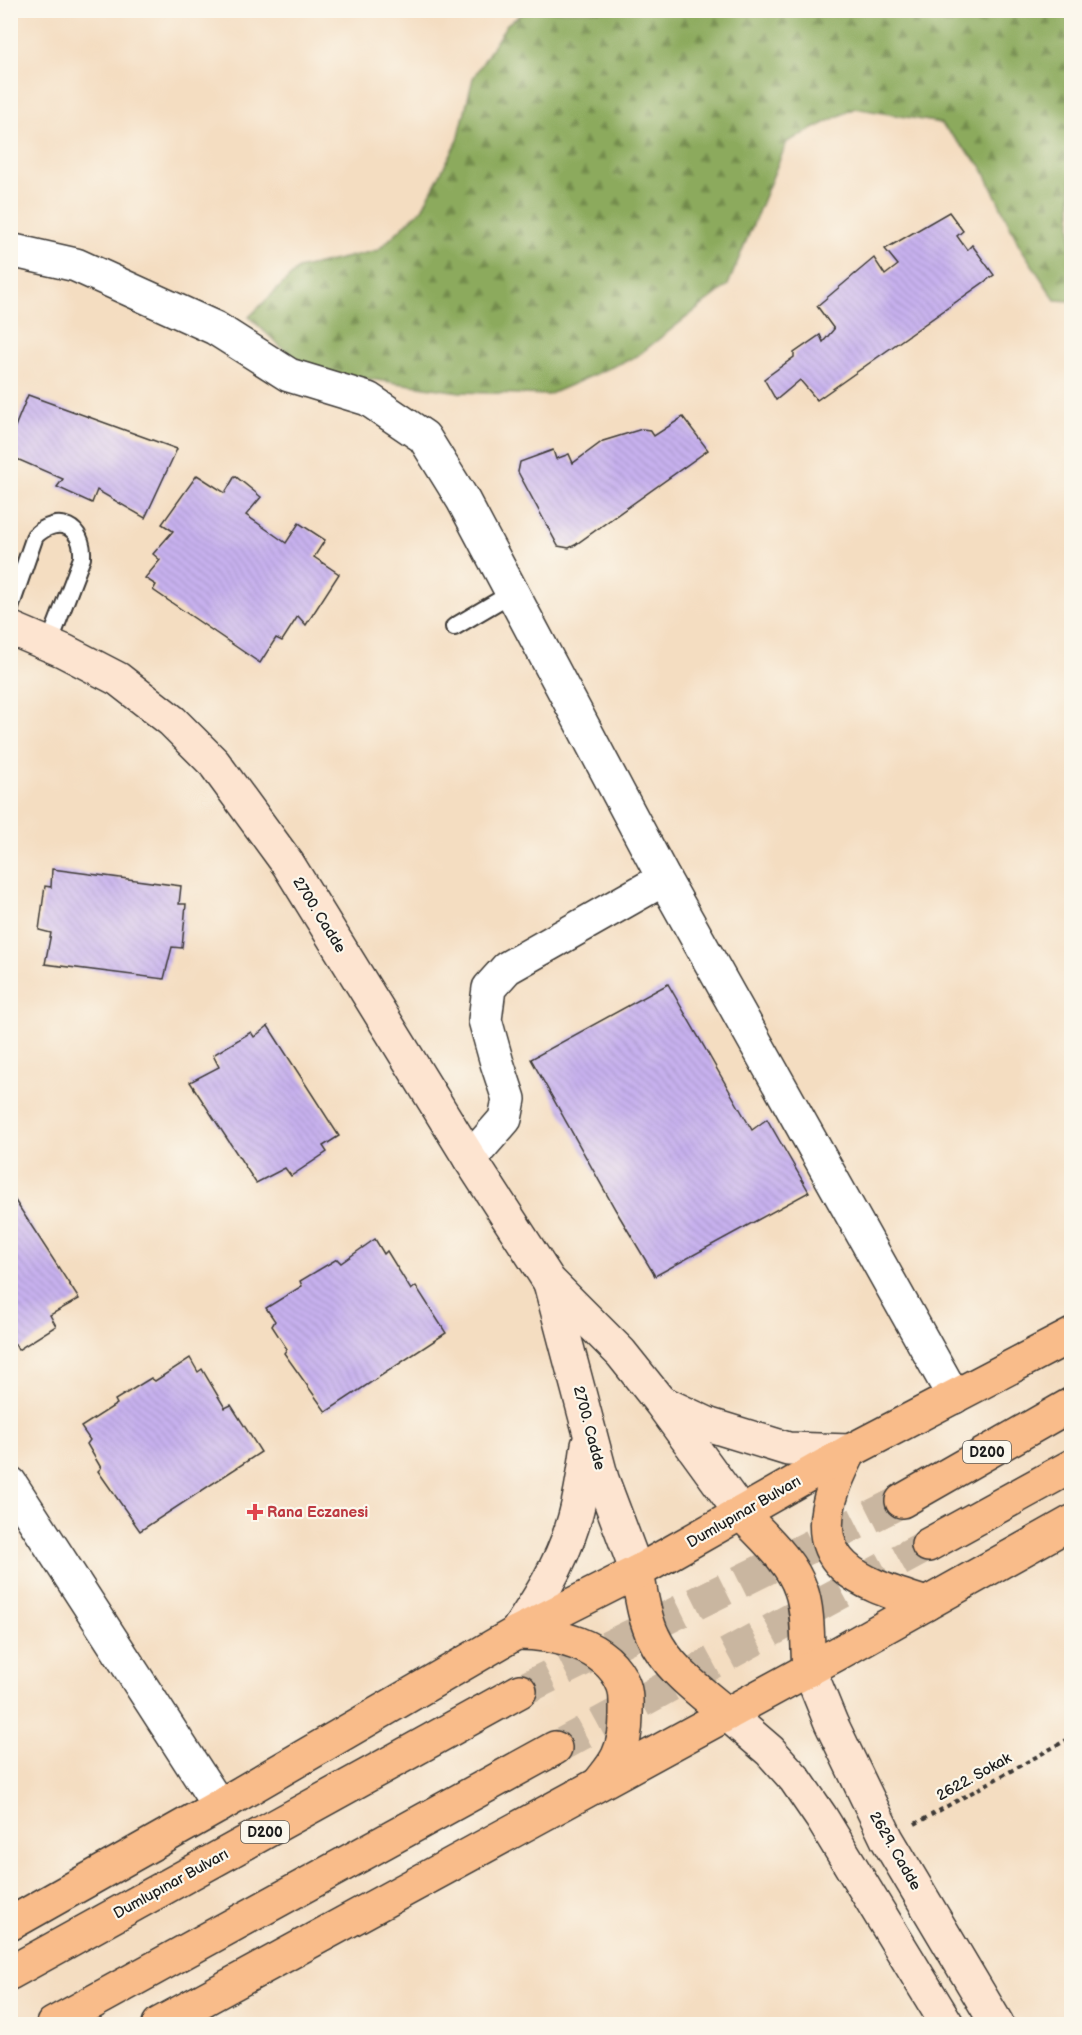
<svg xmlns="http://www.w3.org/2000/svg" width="1082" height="2035" font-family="'Balsamiq Sans',sans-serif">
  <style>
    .forest { fill: url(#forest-firs); stroke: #54633c; stroke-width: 1.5 }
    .building { fill: url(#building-back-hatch) }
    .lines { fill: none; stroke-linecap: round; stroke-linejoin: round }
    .highway-tunnel { stroke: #c9b6a0; stroke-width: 33; stroke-dasharray: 33 16; stroke-linecap: butt }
    .lane-casing { stroke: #3c3935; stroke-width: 20 }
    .street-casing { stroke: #3c3935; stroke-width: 36 }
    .secondary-casing { stroke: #3c3935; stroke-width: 36 }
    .highway-casing { stroke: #3c3935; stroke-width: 36 }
    .path { stroke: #3c3935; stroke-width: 4; stroke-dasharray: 4.5 4.5; stroke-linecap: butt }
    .lane { stroke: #fff; stroke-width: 16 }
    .street { stroke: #fff; stroke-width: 33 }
    .secondary { stroke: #fde4d0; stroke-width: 33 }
    .highway { stroke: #f9bc8a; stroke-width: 33 }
    .health-dot { fill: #e0444e; stroke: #fbf7ec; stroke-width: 2 }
    .labels { text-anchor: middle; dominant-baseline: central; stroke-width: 4.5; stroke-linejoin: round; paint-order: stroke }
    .shield { fill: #fbf7ec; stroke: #5f5e5a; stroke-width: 1.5 }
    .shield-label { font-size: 14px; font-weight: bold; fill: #1c1c1c }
    .street-label { font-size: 15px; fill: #1c1c1c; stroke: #fbf7ec }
    .health-label { font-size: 15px; font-weight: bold; fill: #be3a42; stroke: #fbf7ec; text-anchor: start }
  </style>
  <defs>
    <pattern id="forest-firs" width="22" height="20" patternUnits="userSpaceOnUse" patternTransform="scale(1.5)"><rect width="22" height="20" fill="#8caa5d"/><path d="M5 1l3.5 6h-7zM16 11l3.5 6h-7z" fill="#728a4c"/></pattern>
    <pattern id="building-back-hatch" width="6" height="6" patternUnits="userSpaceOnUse" patternTransform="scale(1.5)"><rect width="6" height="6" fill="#c7b1ee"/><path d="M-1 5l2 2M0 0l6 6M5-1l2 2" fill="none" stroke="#aa98cc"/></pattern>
  </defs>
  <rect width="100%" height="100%" fill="#fbf7ec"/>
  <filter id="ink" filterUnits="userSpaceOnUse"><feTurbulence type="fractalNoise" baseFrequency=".0167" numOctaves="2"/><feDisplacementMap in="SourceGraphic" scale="12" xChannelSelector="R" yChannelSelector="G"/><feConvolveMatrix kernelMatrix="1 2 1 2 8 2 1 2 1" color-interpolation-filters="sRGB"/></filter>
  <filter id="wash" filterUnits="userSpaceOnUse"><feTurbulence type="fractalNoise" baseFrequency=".008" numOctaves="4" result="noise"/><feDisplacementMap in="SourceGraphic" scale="24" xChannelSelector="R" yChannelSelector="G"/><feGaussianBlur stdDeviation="1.35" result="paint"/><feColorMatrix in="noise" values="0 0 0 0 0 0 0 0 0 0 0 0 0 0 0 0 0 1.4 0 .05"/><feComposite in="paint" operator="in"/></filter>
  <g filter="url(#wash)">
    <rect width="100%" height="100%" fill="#f4ddc1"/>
    <path class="forest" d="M527,11H1071V301L1055,300L1019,245L982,167L940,123L855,108L787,142L728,285L637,356L548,395L460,392L306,370L249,317L298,269L378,250L422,209L458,140L473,78L507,24Z"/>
    <g id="blocks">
      <g class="building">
        <path d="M949,212L963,231L957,236L967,250L972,245L994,275L817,400L800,380L776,400L764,379L794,357V353L820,335L823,342L834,329L817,306L874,258L885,275L898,265L885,249Z"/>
        <path d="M28,395L177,449L145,518L97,490L92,503L57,487L63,479L10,456V439Z"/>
        <path d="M683,417L708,450L575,545L569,548L558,546L518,472L520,462L553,450L556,459L569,454L573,463L603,441L642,429L650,430L654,436Z"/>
        <path d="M197,475L225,493L235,476L261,497L246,515L286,543L299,523L325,540L314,557L339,574L306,625L298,616L282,641L276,638L260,663L153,590L156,585L145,578L160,560L153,554L173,531L162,524Z"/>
        <path d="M52,869L181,886L179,904H186L182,948L172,947L164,979L45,964L51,933L39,930L45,886L51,887Z"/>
        <path d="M668,984L752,1130L767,1119L809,1192L655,1276L615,1209L531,1059Z"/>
        <path d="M268,1026L339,1136L323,1146L327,1152L291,1176L285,1168L256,1183L190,1082L219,1067L213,1055L251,1032L254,1037Z"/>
        <path d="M14,1199L79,1299L50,1315L56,1326L18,1350L15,1344L10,1348V1200Z"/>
        <path d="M375,1239L384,1254L387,1251L411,1290L416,1286L446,1333L326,1412L284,1353L287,1349L272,1326L275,1321L266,1308L302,1286L300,1281L337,1259L341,1263Z"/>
        <path d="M190,1358L198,1372L202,1369L225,1408L231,1405L261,1452L140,1531L98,1471L101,1468L87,1444L90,1440L81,1427L117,1404L115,1400L151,1378L155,1381Z"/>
      </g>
    </g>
  </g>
  <g filter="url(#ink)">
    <use href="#blocks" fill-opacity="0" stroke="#3c3935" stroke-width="1.5"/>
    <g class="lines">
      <g class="highway-tunnel">
        <path d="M520,1691L902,1501"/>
        <path d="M555,1748L928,1545"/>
      </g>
      <g class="lane-casing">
        <g id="lane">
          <path d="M10,608L35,536C58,514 84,526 82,558L49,644"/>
          <path d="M454,627L512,593"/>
        </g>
      </g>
      <g class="street-casing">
        <g id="street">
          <path d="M10,250L76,265L215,328L289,375L368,399L424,437L463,500L664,879L954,1397"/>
          <path d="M470,1159L505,1119L509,1099L497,1063L485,1020L489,988L507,968L664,879"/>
          <path d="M10,1483L219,1806"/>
        </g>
      </g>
      <g class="secondary-casing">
        <g id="secondary">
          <path d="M10,628L64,651L118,679L172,721L214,763L288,864L470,1159L549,1281L621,1353L661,1403L741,1513"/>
          <path d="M550,1283L602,1479L637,1572"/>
          <path d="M665,1404L710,1425L788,1449L850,1451"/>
          <path d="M516,1633C538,1600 560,1566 572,1527C581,1500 584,1472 588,1445"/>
          <path d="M809,1669L831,1723L887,1839L997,2024"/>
          <path d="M727,1714L770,1751L795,1779L821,1817L947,2024"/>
        </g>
      </g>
      <g class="highway-casing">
        <g id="highway">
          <path d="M850,1451C844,1464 837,1477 833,1490C806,1569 866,1584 926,1604"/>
          <path d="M902,1501L1072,1404"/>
          <path d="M741,1513C762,1536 791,1560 801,1590C809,1612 807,1645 809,1669"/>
          <path d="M928,1545L1072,1466"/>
          <path d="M637,1572C641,1593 644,1618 653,1636C668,1669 700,1691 727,1714"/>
          <path d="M516,1633C553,1633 607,1644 623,1684C627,1693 626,1705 626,1716C626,1730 624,1743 618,1756C614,1765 606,1774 600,1782"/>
          <path d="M10,1924L219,1806L516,1633L637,1572L850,1451L1072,1335"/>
          <path d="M10,1973L520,1691"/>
          <path d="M53,2024L555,1748"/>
          <path d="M159,2024L837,1654L1072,1522"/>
        </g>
      </g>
      <path class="path" d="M915,1824L1072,1737"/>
      <use href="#lane" class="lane"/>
      <use href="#street" class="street"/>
      <use href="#secondary" class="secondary"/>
      <use href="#highway" class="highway"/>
    </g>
  </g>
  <path class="health-dot" d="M252 1503h6v6h6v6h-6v6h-6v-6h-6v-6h6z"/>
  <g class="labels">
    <g class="shield">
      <rect x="963" y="1441" width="48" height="22" rx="4.5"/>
      <rect x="241" y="1821" width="48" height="22" rx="4.5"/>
    </g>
    <g class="shield-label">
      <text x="987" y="1452">D200</text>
      <text x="265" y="1832">D200</text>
    </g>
    <g class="street-label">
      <text transform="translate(319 915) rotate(58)">2700. Cadde</text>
      <text transform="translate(589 1428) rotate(75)">2700. Cadde</text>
      <text transform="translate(744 1512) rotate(-30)">Dumlupınar Bulvarı</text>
      <text transform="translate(974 1777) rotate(-29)">2622. Sokak</text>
      <text transform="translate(895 1851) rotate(60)">2629. Cadde</text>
      <text transform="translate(171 1884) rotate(-29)">Dumlupınar Bulvarı</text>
    </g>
    <g class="health-label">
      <text x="267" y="1512">Rana Eczanesi</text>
    </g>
  </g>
  <rect width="1082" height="2035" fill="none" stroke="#fbf7ec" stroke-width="36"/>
</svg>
